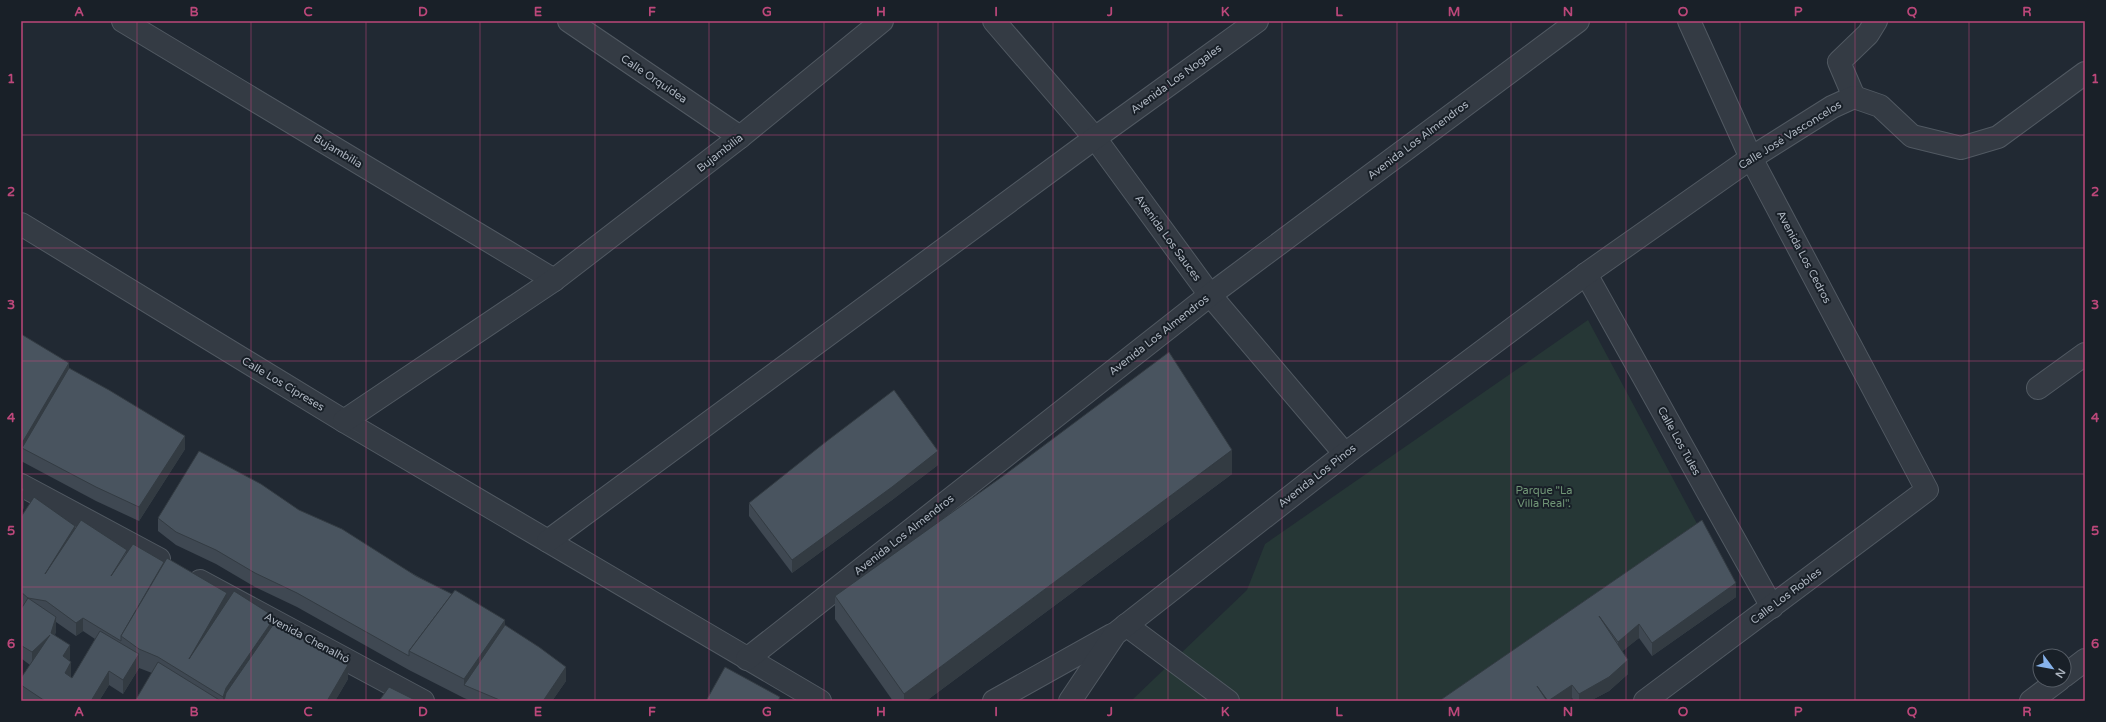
<svg xmlns="http://www.w3.org/2000/svg" width="2106" height="722" font-family="'Varela Round',sans-serif">
  <style>
    .green { fill: #263736 }
    .lines { fill: none; stroke-linecap: round; stroke-linejoin: round }
    .minor-casing { stroke: #515962; stroke-width: 24 }
    .minor { stroke: #343b44; stroke-width: 22 }
    .wall { fill: #3f4852; fill-rule: evenodd }
    .shaded-wall { fill: #333b42 }
    .building { fill: #49545f; stroke: #333b42 }
    .grid { fill: none; stroke: #bc477a; stroke-width: 1; stroke-opacity: 0.55 }
    .labels { text-anchor: middle; dominant-baseline: central; stroke-width: 4; stroke-linejoin: round; paint-order: stroke }
    .street-label { font-size: 11px; fill: #aeb6c1; stroke: #192028 }
    .park-label { font-size: 11px; fill: #709576; stroke: #192028 }
    .neatline { fill: none; stroke: #bc477a; stroke-width: 1.5 }
    .grid-label { font-size: 13px; text-anchor: middle; font-weight: bold; fill: #bc477a }
  </style>
  <rect width="100%" height="100%" fill="#212933"/>
  <path class="green" d="M1588,320L1702,533L1459,701H1131L1247,590L1265,544Z"/>
  <g class="lines">
    <g class="minor-casing">
      <g id="minor">
        <path d="M123,21L554,280"/>
        <path d="M569,21L740,137"/>
        <path d="M994,21L1095,138L1210,295L1345,454"/>
        <path d="M1854,97L1839,62L1868,34L1876,21"/>
        <path d="M21,224L344,421L820,701"/>
        <path d="M1586,274L1772,607"/>
        <path d="M2038,388L2085,354"/>
        <path d="M344,421L554,280L740,137L882,21"/>
        <path d="M21,485L159,559"/>
        <path d="M548,541L1095,138L1257,21"/>
        <path d="M200,581L423,701"/>
        <path d="M1126,625L1228,701"/>
        <path d="M747,659L1210,295L1578,21"/>
        <path d="M2064,676L2085,660"/>
        <path d="M994,701L1112,635"/>
        <path d="M1070,701L1115,634L1345,454L1586,274L1751,158L1832,107L1854,97L1880,106L1912,136L1961,148L1998,137L2085,73"/>
        <path d="M1645,701L1927,490L1751,158L1689,21"/>
        <path d="M2031,701L2059,680"/>
      </g>
    </g>
    <use href="#minor" class="minor"/>
  </g>
  <g class="wall">
    <path d="M21,334L185,449L139,521L96,501L21,461Z"/>
    <path d="M938,465L892,500L792,573L749,516V503Z"/>
    <path d="M1232,474L926,701H893L835,619V596L1003,476Z"/>
    <path d="M299,510L505,625L566,681L552,701H471L464,698L409,670L297,607L255,587L216,564L176,545L158,531V518Z"/>
    <path d="M21,517L75,530L127,553L227,602L275,622L348,679L335,701H135L152,673L139,668L123,694L109,685L99,701H24L21,699V678L30,665L22,659L21,660L23,606L21,605ZM56,622L76,636L83,631L95,639L72,678L71,677V676L68,660L70,659L55,635L56,631Z"/>
    <path d="M1702,520L1736,597L1652,656L1639,638L1622,651L1628,674L1609,691L1590,701H1574L1572,698L1568,701H1439Z"/>
  </g>
  <g class="shaded-wall">
    <path d="M69,363V382L22,448V443Z"/>
    <path d="M185,436V449L139,521V507Z"/>
    <path d="M1232,450V474L926,701H904V694Z"/>
    <path d="M938,451V465L892,500L792,573V560Z"/>
    <path d="M24,489V508L21,514V495Z"/>
    <path d="M75,526V539L45,574Z"/>
    <path d="M1736,583V597L1652,656V643Z"/>
    <path d="M227,593V612L189,659Z"/>
    <path d="M56,617V631L51,646V633Z"/>
    <path d="M275,617V636L230,701H223V697L226,688Z"/>
    <path d="M83,618V631L76,636V623Z"/>
    <path d="M505,620V639L464,685V698V679Z"/>
    <path d="M1639,624V638L1618,655V642Z"/>
    <path d="M50,635L32,666V652Z"/>
    <path d="M70,645V659L63,670V656Z"/>
    <path d="M22,646V659L21,660V647Z"/>
    <path d="M139,654V668L123,694V680Z"/>
    <path d="M1628,660V674L1609,691L1590,701H1579V694Z"/>
    <path d="M71,662V676L65,686V673Z"/>
    <path d="M348,665V679L335,701H327Z"/>
    <path d="M566,667V681L552,701H543Z"/>
    <path d="M109,671V685L99,701H91Z"/>
    <path d="M1572,685V698L1568,701H1548Z"/>
  </g>
  <g class="building">
    <path d="M21,334L69,363L22,443L21,442Z"/>
    <path d="M1169,352L1232,450L904,694L835,596L1003,476Z"/>
    <path d="M69,368L109,390L185,436L139,507L96,487L22,448Z"/>
    <path d="M894,390L938,451L892,487L792,560L749,503L823,444Z"/>
    <path d="M199,451L261,484L299,510L342,529L416,576L452,594L409,651V656L297,593L255,573L216,550L176,532L158,518Z"/>
    <path d="M21,487L24,489L21,495Z"/>
    <path d="M34,497L75,526L45,574L81,520L127,550L111,576L133,544L164,562L121,636V641L83,618L76,623L46,601L28,598L56,617L51,633L70,645L63,656L71,662L65,673L72,678L100,631L139,654L123,680L109,671L91,701H45L21,685V678L50,635L32,652L22,646L21,647V609L28,598L21,592V517Z"/>
    <path d="M1702,520L1736,583L1652,643L1639,624L1618,642L1599,616L1628,660L1609,677L1579,694L1572,685L1548,701L1537,686L1547,701H1439Z"/>
    <path d="M167,558L227,593L189,659L234,591L275,617L226,688L223,697L158,657L139,649L121,636Z"/>
    <path d="M455,590L505,620L464,679L409,651Z"/>
    <path d="M275,622L348,665L327,701H224L226,693Z"/>
    <path d="M505,625L539,647L566,667L543,701H502L464,685Z"/>
    <path d="M158,662L221,701H135Z"/>
    <path d="M725,667L780,697L778,701H706Z"/>
    <path d="M389,687L417,701H379Z"/>
  </g>
  <path class="grid" d="M137,21V701M251,21V701M366,21V701M480,21V701M595,21V701M709,21V701M824,21V701M938,21V701M1053,21V701M1168,21V701M1282,21V701M1397,21V701M1511,21V701M1626,21V701M1740,21V701M1855,21V701M1969,21V701M21,135H2085M21,248H2085M21,361H2085M21,474H2085M21,587H2085"/>
  <g class="labels">
    <g class="street-label">
      <text transform="translate(654 79) rotate(34)">Calle Orquídea</text>
      <text transform="translate(1176 79) rotate(-36)">Avenida Los Nogales</text>
      <text transform="translate(1790 135) rotate(-32)">Calle José Vasconcelos</text>
      <text transform="translate(1418 140) rotate(-37)">Avenida Los Almendros</text>
      <text transform="translate(338 151) rotate(31)">Bujambilia</text>
      <text transform="translate(720 153) rotate(-38)">Bujambilia</text>
      <text transform="translate(1168 238) rotate(54)">Avenida Los Sauces</text>
      <text transform="translate(1804 257) rotate(62)">Avenida Los Cedros</text>
      <text transform="translate(1159 335) rotate(-38)">Avenida Los Almendros</text>
      <text transform="translate(283 384) rotate(31)">Calle Los Cipreses</text>
      <text transform="translate(1679 441) rotate(61)">Calle Los Tules</text>
      <text transform="translate(1317 476) rotate(-38)">Avenida Los Pinos</text>
      <text transform="translate(904 535) rotate(-38)">Avenida Los Almendros</text>
      <text transform="translate(1786 596) rotate(-37)">Calle Los Robles</text>
      <text transform="translate(307 638) rotate(28)">Avenida Chenalhó</text>
    </g>
    <g class="park-label">
      <text x="1544" y="490">Parque "La<tspan x="1544" dy="13">Villa Real".</tspan></text>
    </g>
  </g>
  <rect width="2106" height="722" fill="none" stroke="#192028" stroke-width="44"/>
  <g transform="translate(2052 668) rotate(122)"><circle r="19" fill="#192028" stroke="#555c65"/>
  <path d="M0-3L7 15L0 10L-7 15Z" fill="#87b3ec"/>
  <text y="-6" font-size="11" font-weight="bold" text-anchor="middle" fill="#aeb6c1">N</text>
  </g>
  <rect x="22" y="22" width="2062" height="678" class="neatline"/>
  <g class="grid-label">
    <text x="79" y="16">A</text>
    <text x="194" y="16">B</text>
    <text x="308" y="16">C</text>
    <text x="423" y="16">D</text>
    <text x="538" y="16">E</text>
    <text x="652" y="16">F</text>
    <text x="767" y="16">G</text>
    <text x="881" y="16">H</text>
    <text x="996" y="16">I</text>
    <text x="1110" y="16">J</text>
    <text x="1225" y="16">K</text>
    <text x="1339" y="16">L</text>
    <text x="1454" y="16">M</text>
    <text x="1568" y="16">N</text>
    <text x="1683" y="16">O</text>
    <text x="1798" y="16">P</text>
    <text x="1912" y="16">Q</text>
    <text x="2027" y="16">R</text>
    <text x="11" y="83">1</text>
    <text x="2095" y="83">1</text>
    <text x="11" y="196">2</text>
    <text x="2095" y="196">2</text>
    <text x="11" y="309">3</text>
    <text x="2095" y="309">3</text>
    <text x="11" y="422">4</text>
    <text x="2095" y="422">4</text>
    <text x="11" y="535">5</text>
    <text x="2095" y="535">5</text>
    <text x="11" y="648">6</text>
    <text x="2095" y="648">6</text>
    <text x="79" y="716">A</text>
    <text x="194" y="716">B</text>
    <text x="308" y="716">C</text>
    <text x="423" y="716">D</text>
    <text x="538" y="716">E</text>
    <text x="652" y="716">F</text>
    <text x="767" y="716">G</text>
    <text x="881" y="716">H</text>
    <text x="996" y="716">I</text>
    <text x="1110" y="716">J</text>
    <text x="1225" y="716">K</text>
    <text x="1339" y="716">L</text>
    <text x="1454" y="716">M</text>
    <text x="1568" y="716">N</text>
    <text x="1683" y="716">O</text>
    <text x="1798" y="716">P</text>
    <text x="1912" y="716">Q</text>
    <text x="2027" y="716">R</text>
  </g>
</svg>
